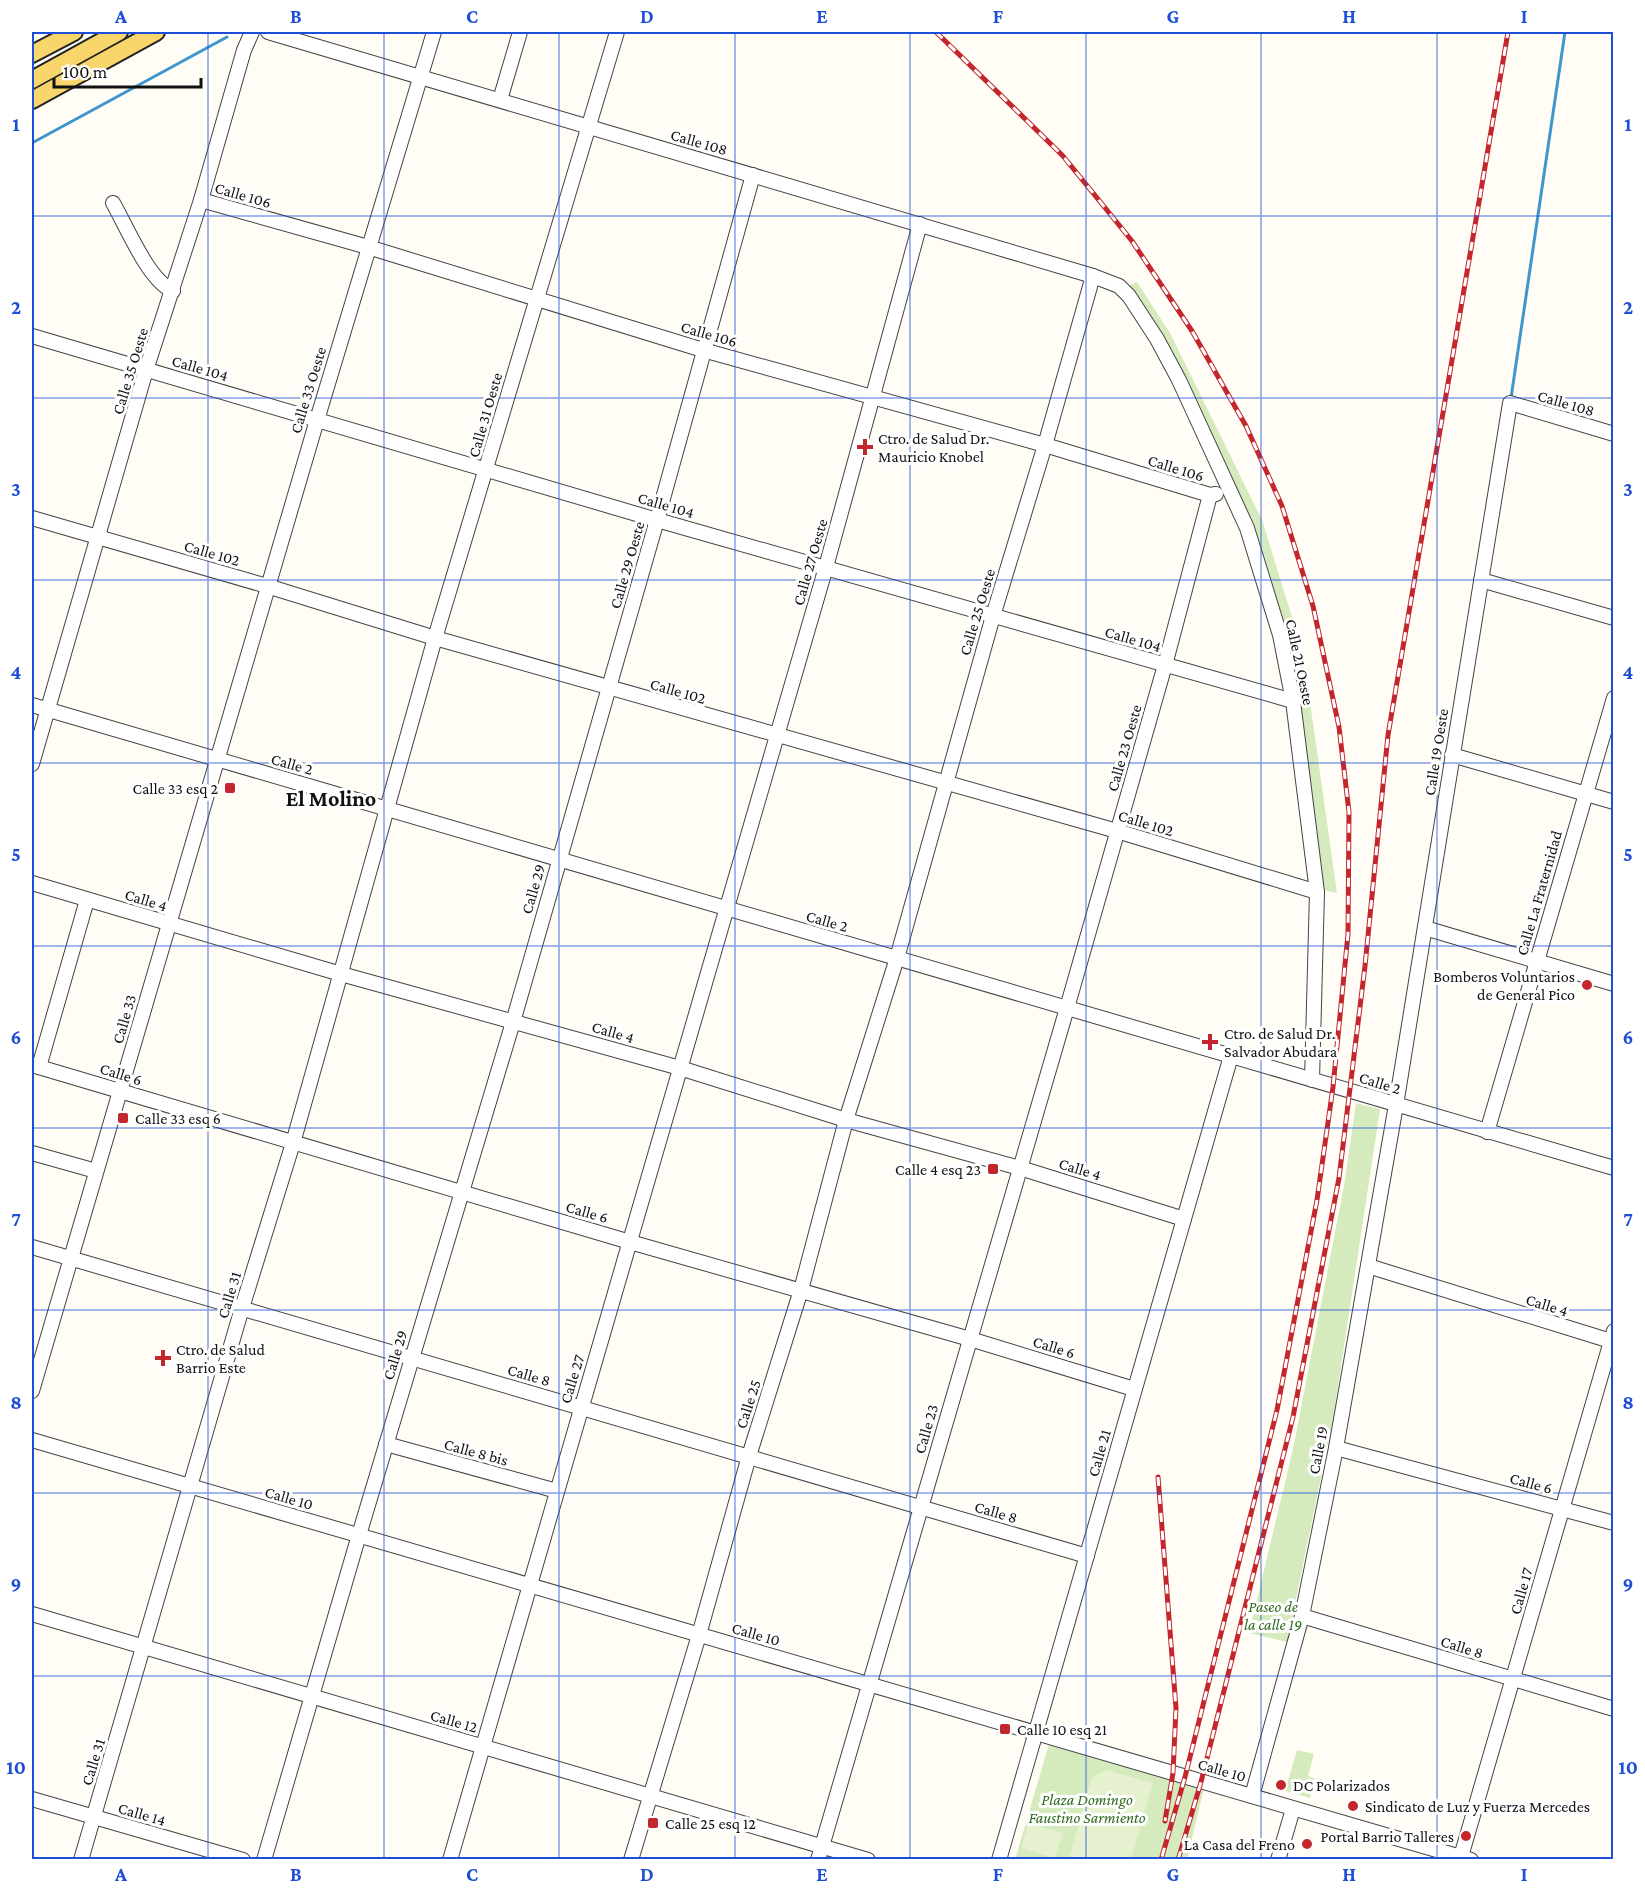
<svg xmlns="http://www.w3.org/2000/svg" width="1645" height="1891" font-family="'Crimson Pro',serif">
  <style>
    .green { fill: #d5ebbd }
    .pitch { fill: #e6f2cf }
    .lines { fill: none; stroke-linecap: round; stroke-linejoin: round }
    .stream { stroke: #3f96cf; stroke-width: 3 }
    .minor-casing { stroke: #444; stroke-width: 16 }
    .major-casing { stroke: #222; stroke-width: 20 }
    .minor { stroke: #fff; stroke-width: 14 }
    .major { stroke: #f9d66b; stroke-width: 16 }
    .rail-casing { stroke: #c4262e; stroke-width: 5 }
    .rail { stroke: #fff; stroke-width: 3; stroke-dasharray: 9; stroke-linecap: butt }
    .grid { fill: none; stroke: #1d4ed8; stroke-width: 1.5; stroke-opacity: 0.55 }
    .poi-dot { fill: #c4262e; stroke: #fff; stroke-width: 2 }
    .labels { text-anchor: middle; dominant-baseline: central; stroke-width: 6; stroke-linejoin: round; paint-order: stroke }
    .street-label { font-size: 16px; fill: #111; stroke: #fff }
    .poi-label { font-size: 16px; fill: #111; stroke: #fff; text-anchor: start }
    .park-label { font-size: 16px; font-style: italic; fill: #2f6b1f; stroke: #fff }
    .district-label { font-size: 22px; font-weight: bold; fill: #111; stroke: #fff }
    .neatline { fill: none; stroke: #1d4ed8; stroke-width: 2 }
    .grid-label { font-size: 20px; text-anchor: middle; font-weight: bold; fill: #1d4ed8 }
  </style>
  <rect width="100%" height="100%" fill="#fffdf5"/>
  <g class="green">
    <path d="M1137,282L1170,333L1262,520L1296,630L1309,695L1337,893L1324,890L1300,695L1287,632L1253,525L1127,287Z"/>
    <path d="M1356,1103L1380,1109L1333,1419L1287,1642L1249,1633L1293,1449L1344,1186Z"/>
    <path d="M1049,1744L1204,1788L1187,1859L1015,1860Z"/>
    <path d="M1297,1750L1314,1754L1308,1776L1316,1779L1310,1798L1285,1791Z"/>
  </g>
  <g class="pitch">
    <path d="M1106,1770L1153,1783L1131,1859H1069L1092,1777Z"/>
    <path d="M1029,1823L1063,1833L1055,1858L1021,1848Z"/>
  </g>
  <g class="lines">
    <g class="stream">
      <path d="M32,143L227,37"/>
      <path d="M1511,398L1565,32"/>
    </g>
    <g class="minor-casing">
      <g id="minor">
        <path d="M268,32L1093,276L1119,286L1129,296L1157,339L1179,380L1247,528L1280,635L1293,701L1317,892L1312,1080"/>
        <path d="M500,100L520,32"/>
        <path d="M201,200L368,247L703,350L1045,445L1210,495L1216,494"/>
        <path d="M113,203C127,227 148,280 173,291"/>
        <path d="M32,336L657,520L1293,701"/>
        <path d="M32,518L267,586L435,638L1117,831L1317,892"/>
        <path d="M1481,580L1614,618"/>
        <path d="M32,705L1614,1168"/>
        <path d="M1452,755L1614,802"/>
        <path d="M32,764L146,370L201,200L244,50L252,32"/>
        <path d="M32,883L341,974L680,1068L846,1120L1020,1168L1184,1219"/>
        <path d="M1425,928L1614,984"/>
        <path d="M32,1065L630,1242L970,1339L1134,1389"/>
        <path d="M39,1067L87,900"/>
        <path d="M1487,1132L1614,698"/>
        <path d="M32,1153L96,1171"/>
        <path d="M32,1247L1087,1556"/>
        <path d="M1368,1266L1614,1342"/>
        <path d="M32,1391L317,420L434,32"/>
        <path d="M32,1440L1471,1860"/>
        <path d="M386,1444L557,1491"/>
        <path d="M1336,1448L1614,1523"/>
        <path d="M32,1614L868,1860"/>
        <path d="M1302,1616L1614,1709"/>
        <path d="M1252,1796L1302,1616L1336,1448L1396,1105L1510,403L1614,434"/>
        <path d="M32,1799L243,1860"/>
        <path d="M81,1860L242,1308L293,1143L435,638L617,32"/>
        <path d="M264,1860L359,1535L513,1022L657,520L753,175"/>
        <path d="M450,1860L826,567L920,224"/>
        <path d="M631,1860L699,1635L749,1456L801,1290L846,1120L897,958L993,616L1045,445L1093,276"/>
        <path d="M818,1860L1067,1008L1165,665L1210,495"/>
        <path d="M999,1860L1231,1056"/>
        <path d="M1278,1860L1293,1809"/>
        <path d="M1460,1860L1614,1331"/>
      </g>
    </g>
    <g class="major-casing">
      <g id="major">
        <path d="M32,54L74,32"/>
        <path d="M32,80L119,32"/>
        <path d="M32,100L156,32"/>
      </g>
    </g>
    <use href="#minor" class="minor"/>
    <use href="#major" class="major"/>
    <g class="rail-casing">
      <g id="rail">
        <path d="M936,32L1063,156L1132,241L1192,331L1246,426L1282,506L1313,606L1339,727L1349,812L1348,934L1333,1087L1317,1200L1277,1410L1185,1777L1161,1860"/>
        <path d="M1158,1477L1176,1708L1173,1773L1165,1821"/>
        <path d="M1178,1860L1201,1782L1293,1417L1339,1178L1365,966L1388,735L1508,32"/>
      </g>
    </g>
    <use href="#rail" class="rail"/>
  </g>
  <path class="grid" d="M208,32V1860M384,32V1860M559,32V1860M735,32V1860M910,32V1860M1086,32V1860M1261,32V1860M1437,32V1860M32,216H1614M32,398H1614M32,580H1614M32,763H1614M32,946H1614M32,1128H1614M32,1310H1614M32,1493H1614M32,1676H1614"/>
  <g class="poi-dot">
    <path d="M862 438h6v6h6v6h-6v6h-6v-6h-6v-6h6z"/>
    <rect x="224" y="782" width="12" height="12" rx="3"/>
    <circle cx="1587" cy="985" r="6"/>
    <path d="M1207 1033h6v6h6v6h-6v6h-6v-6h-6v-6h6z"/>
    <rect x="117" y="1112" width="12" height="12" rx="3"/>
    <rect x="987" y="1163" width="12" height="12" rx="3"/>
    <path d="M160 1349h6v6h6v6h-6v6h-6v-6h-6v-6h6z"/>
    <rect x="999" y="1723" width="12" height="12" rx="3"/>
    <circle cx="1281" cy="1785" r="6"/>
    <circle cx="1353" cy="1806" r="6"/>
    <rect x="647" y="1817" width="12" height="12" rx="3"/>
    <circle cx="1466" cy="1836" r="6"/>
    <circle cx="1307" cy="1844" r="6"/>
  </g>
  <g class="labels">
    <g class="street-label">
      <text transform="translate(699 142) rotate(16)">Calle 108</text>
      <text transform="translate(243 195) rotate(16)">Calle 106</text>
      <text transform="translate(709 334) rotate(16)">Calle 106</text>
      <text transform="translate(200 368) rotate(16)">Calle 104</text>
      <text transform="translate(130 371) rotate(-73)">Calle 35 Oeste</text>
      <text transform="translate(308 390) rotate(-73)">Calle 33 Oeste</text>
      <text transform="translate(1566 403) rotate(16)">Calle 108</text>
      <text transform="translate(485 415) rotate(-74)">Calle 31 Oeste</text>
      <text transform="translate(1176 468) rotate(17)">Calle 106</text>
      <text transform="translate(666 505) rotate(16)">Calle 104</text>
      <text transform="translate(212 553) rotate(16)">Calle 102</text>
      <text transform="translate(810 562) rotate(-74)">Calle 27 Oeste</text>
      <text transform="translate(627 565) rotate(-74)">Calle 29 Oeste</text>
      <text transform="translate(977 612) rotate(-73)">Calle 25 Oeste</text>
      <text transform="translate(1133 639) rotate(16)">Calle 104</text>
      <text transform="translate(1300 662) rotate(78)">Calle 21 Oeste</text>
      <text transform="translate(678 691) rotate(16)">Calle 102</text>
      <text transform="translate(1124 748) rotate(-74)">Calle 23 Oeste</text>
      <text transform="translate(1436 752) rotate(-81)">Calle 19 Oeste</text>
      <text transform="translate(292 764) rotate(16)">Calle 2</text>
      <text transform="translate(1146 823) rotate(17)">Calle 102</text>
      <text transform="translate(533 889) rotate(-74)">Calle 29</text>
      <text transform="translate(1539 893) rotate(-74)">Calle La Fraternidad</text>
      <text transform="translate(146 900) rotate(17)">Calle 4</text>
      <text transform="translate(827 921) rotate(16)">Calle 2</text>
      <text transform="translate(124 1019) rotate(-74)">Calle 33</text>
      <text transform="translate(613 1032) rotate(16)">Calle 4</text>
      <text transform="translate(121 1074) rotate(17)">Calle 6</text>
      <text transform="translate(1380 1083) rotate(17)">Calle 2</text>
      <text transform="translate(1080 1169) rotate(17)">Calle 4</text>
      <text transform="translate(587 1212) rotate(16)">Calle 6</text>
      <text transform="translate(229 1295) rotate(-73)">Calle 31</text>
      <text transform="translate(1547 1305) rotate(17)">Calle 4</text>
      <text transform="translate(1054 1347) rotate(17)">Calle 6</text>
      <text transform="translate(395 1355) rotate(-73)">Calle 29</text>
      <text transform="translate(529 1375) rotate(16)">Calle 8</text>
      <text transform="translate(572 1379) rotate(-73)">Calle 27</text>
      <text transform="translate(748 1404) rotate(-72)">Calle 25</text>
      <text transform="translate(926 1429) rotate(-74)">Calle 23</text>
      <text transform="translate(1318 1450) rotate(-79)">Calle 19</text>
      <text transform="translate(476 1452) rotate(15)">Calle 8 bis</text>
      <text transform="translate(1099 1453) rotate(-74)">Calle 21</text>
      <text transform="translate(1531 1483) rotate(15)">Calle 6</text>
      <text transform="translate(289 1498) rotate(16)">Calle 10</text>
      <text transform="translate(996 1512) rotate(16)">Calle 8</text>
      <text transform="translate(1521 1591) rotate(-74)">Calle 17</text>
      <text transform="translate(756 1634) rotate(16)">Calle 10</text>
      <text transform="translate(1462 1647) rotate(17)">Calle 8</text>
      <text transform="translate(454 1721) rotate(16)">Calle 12</text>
      <text transform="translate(93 1762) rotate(-73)">Calle 31</text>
      <text transform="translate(1222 1770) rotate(16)">Calle 10</text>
      <text transform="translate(142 1814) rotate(16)">Calle 14</text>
    </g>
    <g class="poi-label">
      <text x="878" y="438">Ctro. de Salud Dr.<tspan x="878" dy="18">Mauricio Knobel</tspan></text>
      <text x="218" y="788" text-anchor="end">Calle 33 esq 2</text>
      <text x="1575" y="976" text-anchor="end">Bomberos Voluntarios<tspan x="1575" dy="18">de General Pico</tspan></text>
      <text x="1224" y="1033">Ctro. de Salud Dr.<tspan x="1224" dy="18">Salvador Abudara</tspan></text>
      <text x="135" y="1118">Calle 33 esq 6</text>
      <text x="981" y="1169" text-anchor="end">Calle 4 esq 23</text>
      <text x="176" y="1349">Ctro. de Salud<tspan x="176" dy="18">Barrio Este</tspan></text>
      <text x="1017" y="1729">Calle 10 esq 21</text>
      <text x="1293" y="1785">DC Polarizados</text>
      <text x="1365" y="1806">Sindicato de Luz y Fuerza Mercedes</text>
      <text x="665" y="1823">Calle 25 esq 12</text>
      <text x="1454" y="1836" text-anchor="end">Portal Barrio Talleres</text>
      <text x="1295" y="1844" text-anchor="end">La Casa del Freno</text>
    </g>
    <g class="park-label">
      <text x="1273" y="1606">Paseo de<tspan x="1273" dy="18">la calle 19</tspan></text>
      <text x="1087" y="1799">Plaza Domingo<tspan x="1087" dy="18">Faustino Sarmiento</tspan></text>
    </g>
    <g class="district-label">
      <text x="331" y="798">El Molino</text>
    </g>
  </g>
  <rect width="1645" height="1891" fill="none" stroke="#ffffff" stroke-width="66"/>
  <path d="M54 78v9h147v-9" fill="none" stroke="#111111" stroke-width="3"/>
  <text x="63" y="78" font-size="18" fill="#111111" stroke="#ffffff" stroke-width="4.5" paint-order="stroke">100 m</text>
  <rect x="33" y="33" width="1579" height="1825" class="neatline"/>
  <g class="grid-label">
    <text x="121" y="23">A</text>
    <text x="296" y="23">B</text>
    <text x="472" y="23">C</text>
    <text x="647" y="23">D</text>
    <text x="822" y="23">E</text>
    <text x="998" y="23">F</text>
    <text x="1173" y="23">G</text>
    <text x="1349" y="23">H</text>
    <text x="1524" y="23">I</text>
    <text x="16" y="131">1</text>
    <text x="1628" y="131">1</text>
    <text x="16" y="314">2</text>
    <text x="1628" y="314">2</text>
    <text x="16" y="496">3</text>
    <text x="1628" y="496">3</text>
    <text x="16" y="679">4</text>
    <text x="1628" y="679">4</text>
    <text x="16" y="861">5</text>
    <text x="1628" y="861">5</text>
    <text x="16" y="1044">6</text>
    <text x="1628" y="1044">6</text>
    <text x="16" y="1226">7</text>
    <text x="1628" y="1226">7</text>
    <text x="16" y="1409">8</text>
    <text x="1628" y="1409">8</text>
    <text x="16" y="1591">9</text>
    <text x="1628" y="1591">9</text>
    <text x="16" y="1774">10</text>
    <text x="1628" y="1774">10</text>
    <text x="121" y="1881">A</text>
    <text x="296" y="1881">B</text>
    <text x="472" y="1881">C</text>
    <text x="647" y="1881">D</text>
    <text x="822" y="1881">E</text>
    <text x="998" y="1881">F</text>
    <text x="1173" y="1881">G</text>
    <text x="1349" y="1881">H</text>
    <text x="1524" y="1881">I</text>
  </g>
</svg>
